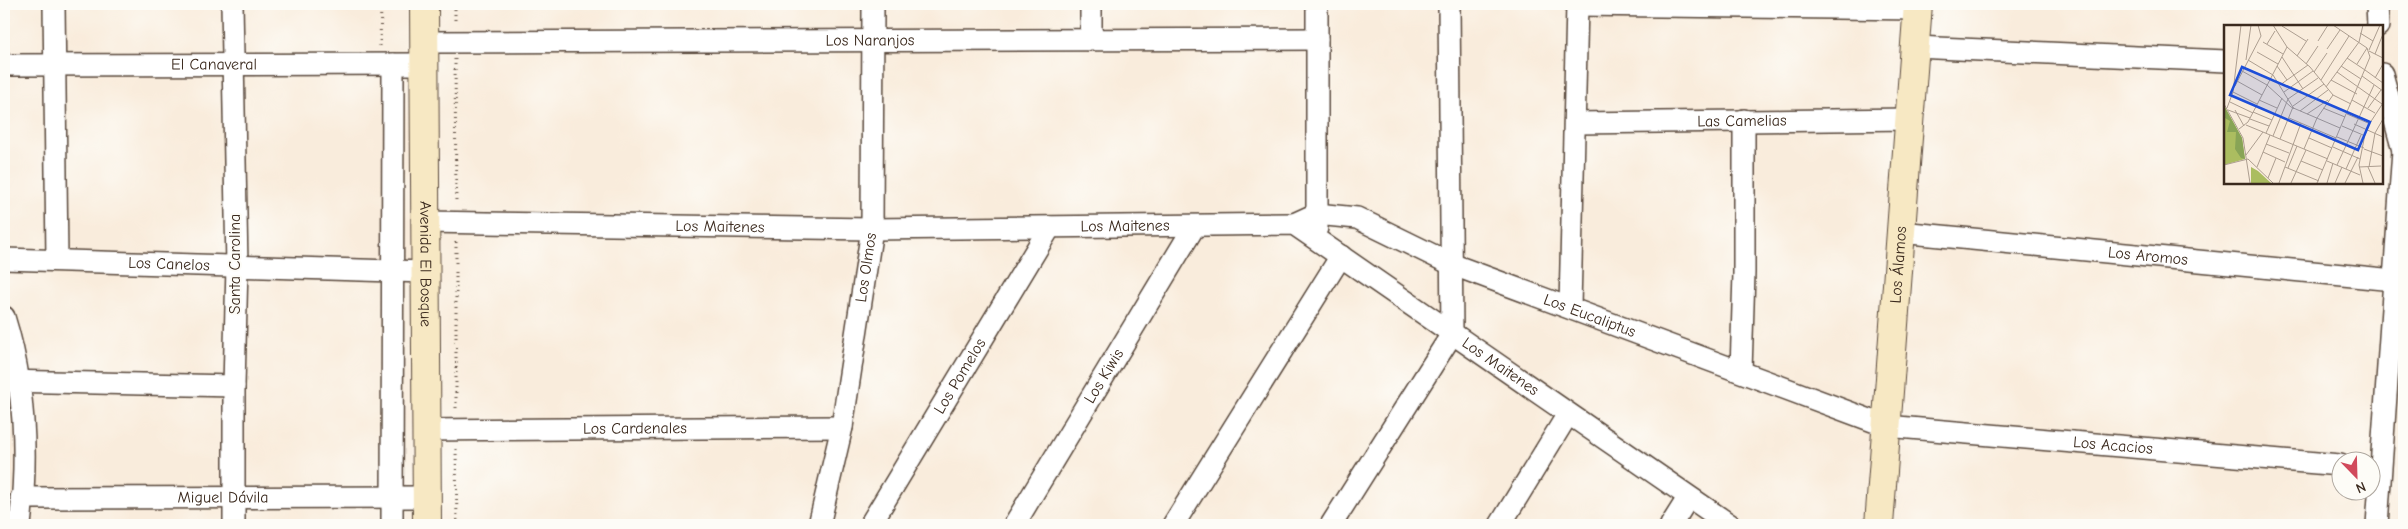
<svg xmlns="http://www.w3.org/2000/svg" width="2408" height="529" font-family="'Comic Neue',sans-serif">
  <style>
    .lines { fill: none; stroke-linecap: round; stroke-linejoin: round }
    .street-casing { stroke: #58473a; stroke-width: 24 }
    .secondary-casing { stroke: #58473a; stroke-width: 30 }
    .path { stroke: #58473a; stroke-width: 3; stroke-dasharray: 1 4; stroke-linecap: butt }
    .street { stroke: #fff; stroke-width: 21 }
    .secondary { stroke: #f7e8c3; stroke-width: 28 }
    .labels { text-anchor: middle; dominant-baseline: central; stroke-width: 4; stroke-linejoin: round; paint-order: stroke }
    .street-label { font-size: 16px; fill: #3b2a1e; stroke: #fdfcf7 }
    .inset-road { fill: none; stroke: #ad9e90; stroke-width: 1 }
    .view { fill: #1d4ed8; fill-opacity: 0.15; stroke: #1d4ed8; stroke-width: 2.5 }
    .inset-edge { fill: none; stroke: #3b2a1e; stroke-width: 2.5 }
  </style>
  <rect width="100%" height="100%" fill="#fdfcf7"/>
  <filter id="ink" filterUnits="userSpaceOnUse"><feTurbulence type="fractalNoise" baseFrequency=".02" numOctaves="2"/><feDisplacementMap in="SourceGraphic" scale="10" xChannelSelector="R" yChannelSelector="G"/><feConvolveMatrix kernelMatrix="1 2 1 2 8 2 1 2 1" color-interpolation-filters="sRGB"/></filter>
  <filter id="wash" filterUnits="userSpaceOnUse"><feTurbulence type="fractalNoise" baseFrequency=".0096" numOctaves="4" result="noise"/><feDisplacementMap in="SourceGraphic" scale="20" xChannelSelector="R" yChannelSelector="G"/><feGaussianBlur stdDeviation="1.12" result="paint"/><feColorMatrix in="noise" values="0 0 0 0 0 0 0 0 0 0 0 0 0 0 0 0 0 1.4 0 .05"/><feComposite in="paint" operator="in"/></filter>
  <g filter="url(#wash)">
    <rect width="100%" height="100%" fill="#f9ecdc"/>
  </g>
  <g filter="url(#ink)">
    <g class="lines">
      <g class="street-casing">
        <g id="street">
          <path d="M54,4L57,260"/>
          <path d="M232,4L237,266L234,386V525"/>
          <path d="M1091,4V40"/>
          <path d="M1317,4V228"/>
          <path d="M2377,4L2378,26"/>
          <path d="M1577,5L1918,9"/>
          <path id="s1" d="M424,42L1317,39"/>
          <path d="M1915,47L2226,61"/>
          <path id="s2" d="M4,65L424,64"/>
          <path d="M2382,74L2404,154"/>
          <path id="s3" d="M1576,123L1910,119"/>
          <path id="s4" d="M425,222L872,229L1294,224L1730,525"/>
          <path id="s5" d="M1294,224L1316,214L1357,218L1451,264L1886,426L2340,465"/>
          <path id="s6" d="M1900,232L2394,280"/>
          <path id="s7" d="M4,259L425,272"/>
          <path d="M1570,307L1577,4"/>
          <path d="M4,317C25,384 28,456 20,525"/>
          <path d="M1741,371L1744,273V120"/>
          <path d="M4,381L234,386"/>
          <path id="s8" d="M426,430L842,427"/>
          <path id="s9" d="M21,498L426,497"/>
          <path d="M392,525L393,64"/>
          <path id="s10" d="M819,525L842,427L872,229L873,4"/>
          <path id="s11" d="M870,525L1050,227"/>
          <path id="s12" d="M1014,525L1194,227"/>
          <path d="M1173,525L1341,256"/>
          <path d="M1331,525L1452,334L1449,4"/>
          <path d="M1500,525L1568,414"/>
          <path d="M1671,525L1688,498"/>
          <path d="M2377,525L2403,150"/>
        </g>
      </g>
      <g class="secondary-casing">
        <g id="secondary">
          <path id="s13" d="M424,4L427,525"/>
          <path id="s14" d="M1879,525L1918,4"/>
        </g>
      </g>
      <g class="path">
        <path d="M455,4V23"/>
        <path d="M380,46L381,4"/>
        <path d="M455,59L456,203"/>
        <path d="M456,242V411"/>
        <path d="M456,449L457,525"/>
      </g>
      <use href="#street" class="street"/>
      <use href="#secondary" class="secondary"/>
    </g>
  </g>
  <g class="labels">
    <g class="street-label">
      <text stroke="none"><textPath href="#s1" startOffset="446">Los Naranjos</textPath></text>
      <text stroke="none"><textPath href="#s2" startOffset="210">El Canaveral</textPath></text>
      <text stroke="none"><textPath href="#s3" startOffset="166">Las Camelias</textPath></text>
      <text stroke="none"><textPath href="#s4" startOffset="295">Los Maitenes</textPath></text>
      <text stroke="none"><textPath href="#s4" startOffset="700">Los Maitenes</textPath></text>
      <text stroke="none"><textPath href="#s6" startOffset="249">Los Aromos</textPath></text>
      <text stroke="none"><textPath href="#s7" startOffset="165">Los Canelos</textPath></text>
      <text transform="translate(235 264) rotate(-90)">Santa Carolina</text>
      <text stroke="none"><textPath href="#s14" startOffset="261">Los Álamos</textPath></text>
      <text stroke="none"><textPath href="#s13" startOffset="260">Avenida El Bosque</textPath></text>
      <text stroke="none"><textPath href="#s10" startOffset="262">Los Olmos</textPath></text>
      <text stroke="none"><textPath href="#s5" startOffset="318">Los Eucaliptus</textPath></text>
      <text stroke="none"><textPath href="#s4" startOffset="1120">Los Maitenes</textPath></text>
      <text stroke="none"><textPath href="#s11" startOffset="174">Los Pomelos</textPath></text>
      <text stroke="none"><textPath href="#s12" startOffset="174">Los Kiwis</textPath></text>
      <text stroke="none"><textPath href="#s8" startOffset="209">Los Cardenales</textPath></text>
      <text stroke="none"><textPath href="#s5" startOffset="862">Los Acacios</textPath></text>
      <text stroke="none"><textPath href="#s9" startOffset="202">Miguel Dávila</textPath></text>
    </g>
  </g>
  <g transform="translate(2224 25)">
    <rect width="159" height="159" fill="#f9ecdc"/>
    <path d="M0,80L18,113L21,134L0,140ZM27,142L34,146L47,158H27Z" fill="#abbd60"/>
    <path d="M0,81L18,113L21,134L17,133L11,124L12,107H3L6,96L1,93Z" fill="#88a456"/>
    <path class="inset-road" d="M49,0L63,22L86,42L109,70L127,79M58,1L82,16M136,8L149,16M94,16L104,0M39,17L59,29M43,19L51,6M103,24L116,5M145,25L156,0M145,26L159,33M33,27L54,39M151,29L159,9M73,31L84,14M58,32L79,64M123,33L141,45M22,35L27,0M24,35L49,50L70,84M82,39L94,21M133,39L143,23M53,41L63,55M117,41L137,54M141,45L159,58M18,46L43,60L67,82L116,103M90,47L103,28M113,47L158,79M138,51L159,66M151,53L159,39M97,55L125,11M107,55L133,69M13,56L38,70M56,60L84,40M11,61L37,11L34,0M102,62L135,17L139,0M9,67L33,79M60,67L89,46M35,75L53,83M128,75L151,88M6,77L29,88M0,79L19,113L26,158M32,81L50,89M69,81L100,59M3,83L9,67L17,0M99,83L121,92M144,83L157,65M4,85L26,93M11,85L20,101M76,86L104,65M29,87L48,95M83,89L104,75M123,89L144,98M65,93L112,113M26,94L45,101M130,99L159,112M22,100L104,134M118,101L139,110M15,104L24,97L63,22M42,108L58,73M49,111L64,74L94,53M113,112L140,123M85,113L108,123M56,114L69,82M42,119L65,128M109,122L136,134M80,124L93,93L109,70M140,124L159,131M39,127L61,137M22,130L39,107M159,130V151M77,136L99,145M103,136L136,150M0,140L24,134L49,158M113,140L150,60M33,142L46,110M61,142L95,156M135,142L157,141M144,142L151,158M145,142L151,108L159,94M64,143L73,121M122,144L137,110M44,153L52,133M55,158L77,98M67,158L82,125M93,158L146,32L143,23L109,0M103,158L109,138M111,158L118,142M121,158L134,132M139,158L135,140L142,104L159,78"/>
    <path class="view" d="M18,42L146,97L134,125L6,70Z"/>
    <rect width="159" height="159" class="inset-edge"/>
  </g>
  <rect width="2408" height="529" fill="none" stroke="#fdfcf7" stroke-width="20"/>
  <g transform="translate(2356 476) rotate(157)"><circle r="24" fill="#fdfcf7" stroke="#afa8a0"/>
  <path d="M0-4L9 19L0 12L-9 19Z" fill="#d1495b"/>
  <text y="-8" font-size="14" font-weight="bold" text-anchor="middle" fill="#3b2a1e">N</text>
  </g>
</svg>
